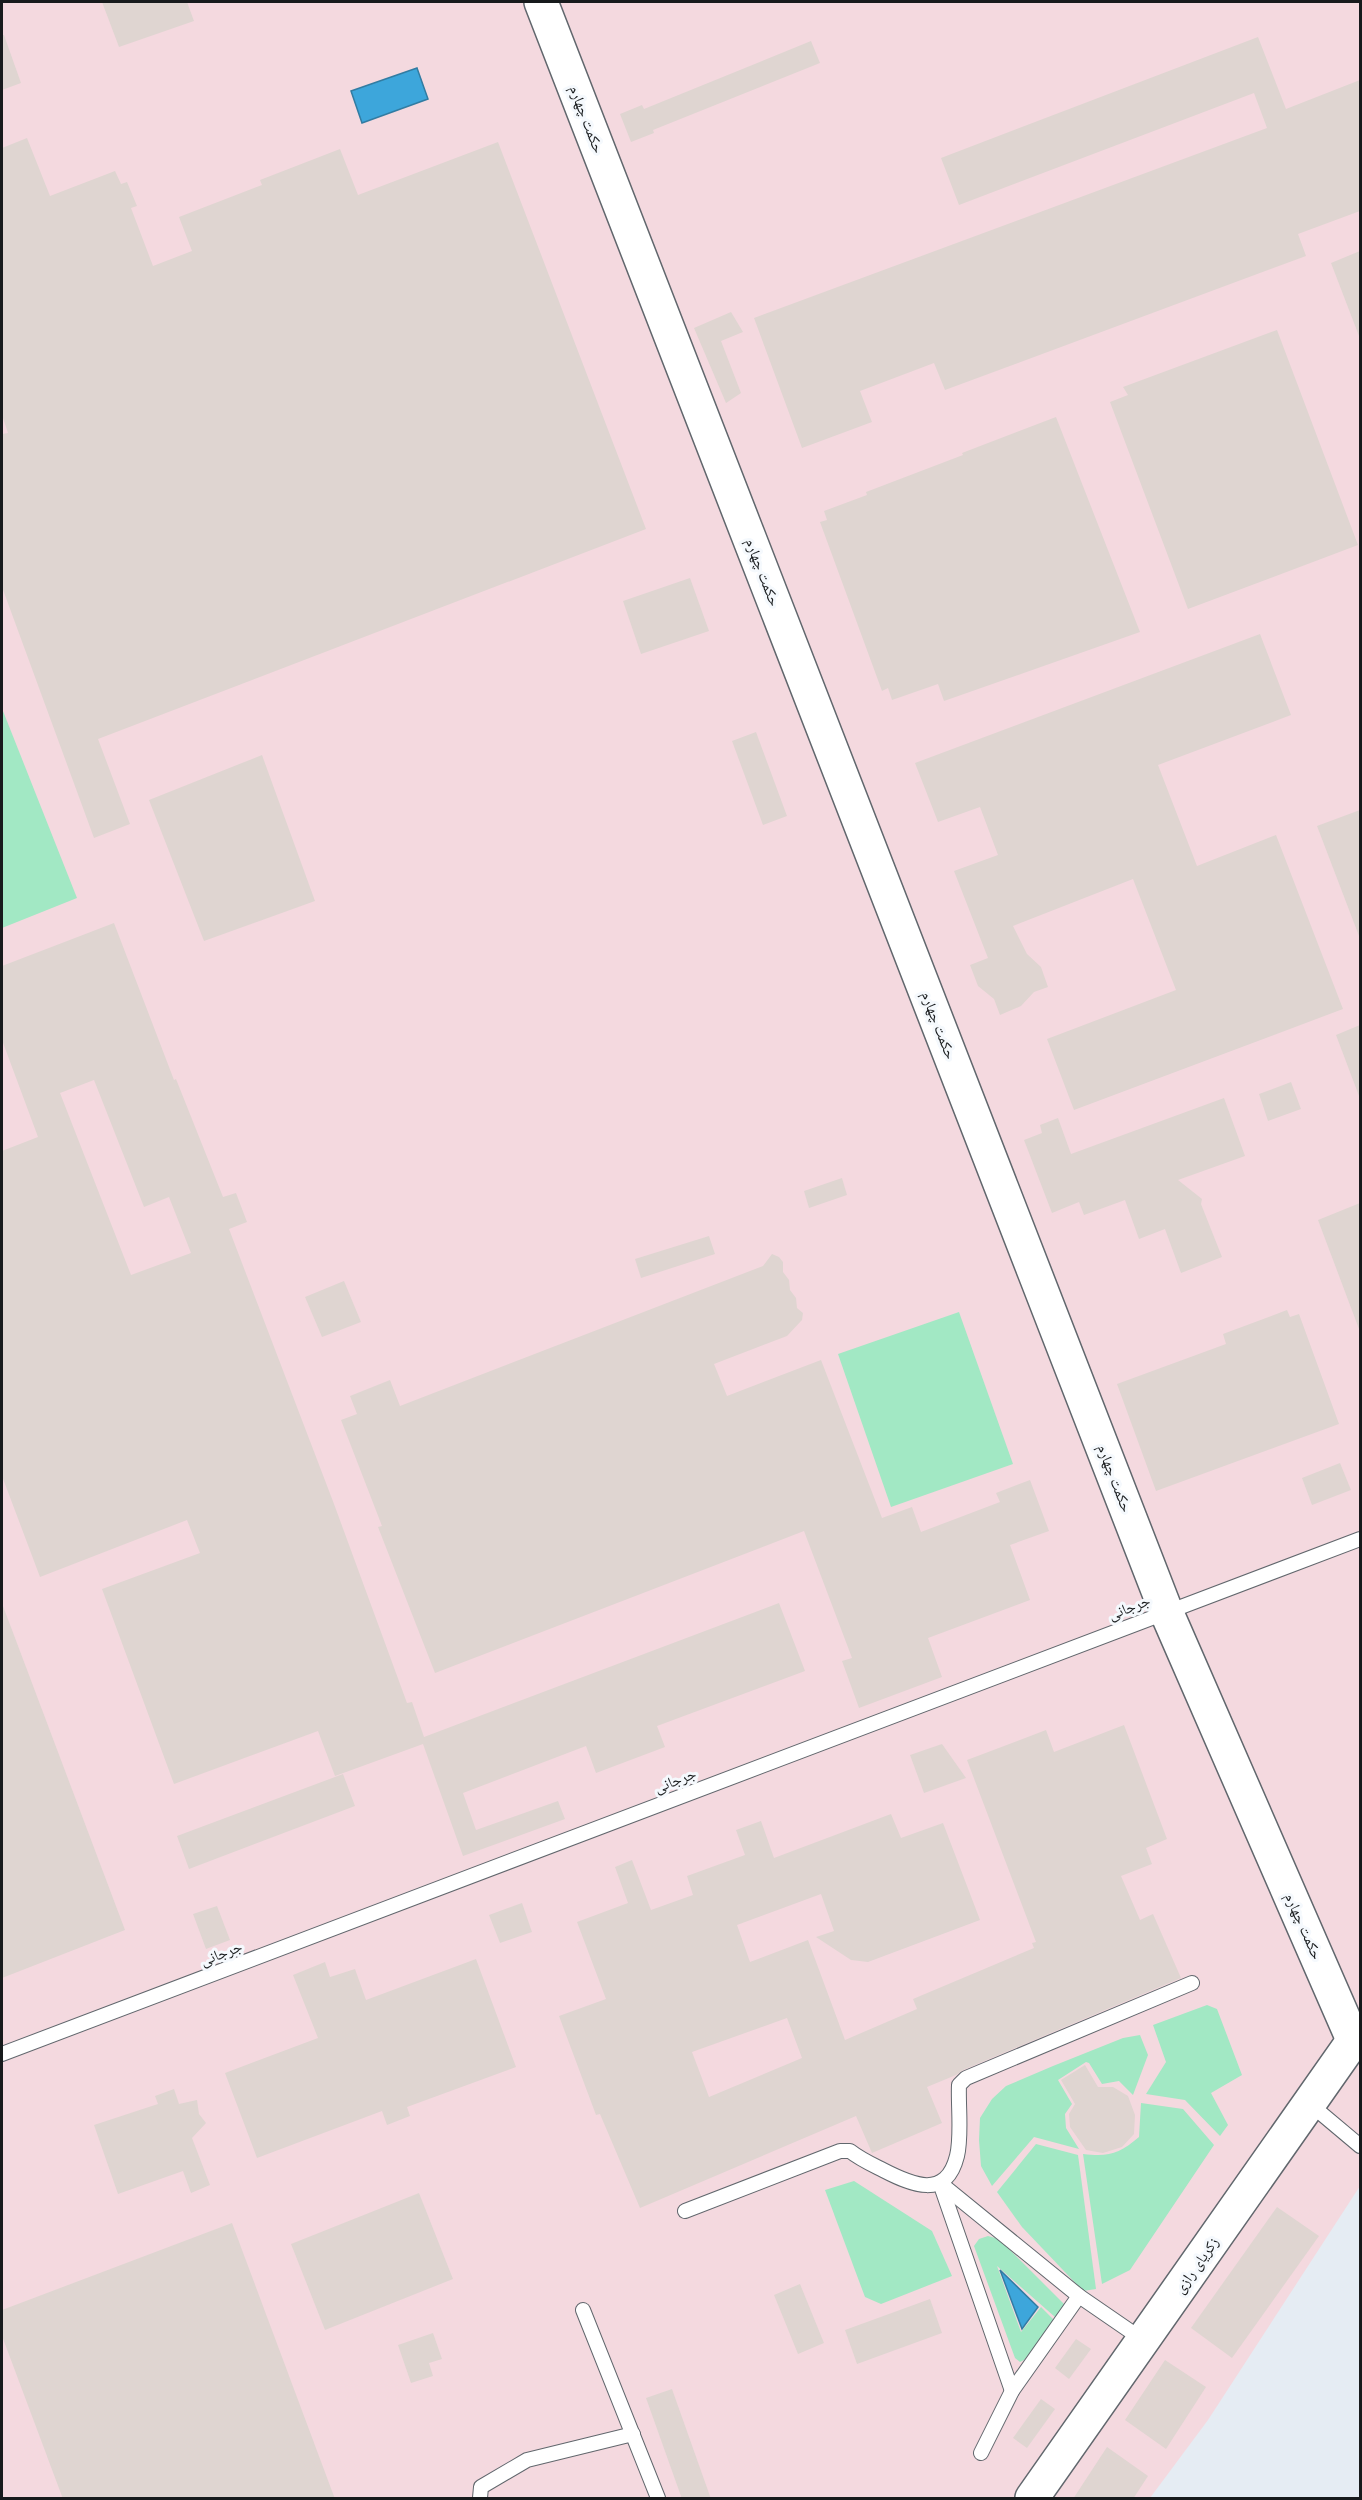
<svg xmlns="http://www.w3.org/2000/svg" width="1362" height="2500" font-family="Poppins,'Noto Naskh Arabic',sans-serif">
  <style>
    .industrial { fill: #f4d9df }
    .green { fill: #a2e8c4 }
    .water { fill: #3da6db; stroke: #327ca2; stroke-width: 1.5 }
    .building { fill: #dfd5d1; fill-rule: evenodd }
    .lines { fill: none; stroke-linecap: round; stroke-linejoin: round }
    .service-casing { stroke: #61676d; stroke-width: 16 }
    .tertiary-casing { stroke: #61676d; stroke-width: 36 }
    .service { stroke: #fff; stroke-width: 14 }
    .tertiary { stroke: #fff; stroke-width: 33 }
    .labels { text-anchor: middle; dominant-baseline: central; stroke-width: 6; stroke-linejoin: round; paint-order: stroke }
    .street-label { font-size: 15px; fill: #171a1c; stroke: #f5f9fd }
  </style>
  <rect width="100%" height="100%" fill="#e5ecf3"/>
  <path class="industrial" d="M2,2H1360V2186L1208,2420L1150,2498H2Z"/>
  <g class="green">
    <path d="M3,711L77,898L2,928V714Z"/>
    <path d="M959,1312L1013,1464L891,1507L838,1354Z"/>
    <path d="M1207,2005L1217,2009L1242,2075L1211,2093L1228,2125L1220,2136L1185,2100L1146,2094L1166,2062L1153,2025Z"/>
    <path d="M1140,2035L1148,2055L1133,2095L1119,2081L1102,2084L1089,2063L1086,2062L1058,2080L1072,2104L1065,2114L1066,2128L1079,2149L1034,2137L992,2186L981,2166L979,2140L980,2118L992,2099L1006,2086L1053,2066L1123,2038Z"/>
    <path d="M1141,2103L1183,2109L1214,2145L1130,2270L1102,2284L1083,2154C1109,2157 1119,2154 1139,2137Z"/>
    <path d="M1036,2144L1078,2155L1096,2289L1083,2291L1022,2227L997,2192Z"/>
    <path d="M854,2181L932,2231L952,2276L881,2304L865,2297L825,2190Z"/>
    <path d="M988,2236L999,2239L1066,2306L1055,2317L997,2266L1021,2332L1041,2307L1055,2321L1024,2360L1020,2362L1015,2358L974,2246L979,2239Z"/>
  </g>
  <g class="water">
    <path d="M417,68L428,99L362,123L351,91Z"/>
    <path d="M1000,2270L1038,2307L1022,2329Z"/>
  </g>
  <g class="building">
    <path d="M102,2H187L194,21L119,47Z"/>
    <path d="M2,35H4L21,83L2,90Z"/>
    <path d="M1258,37L1286,109L1360,80V211L1298,234L1306,256L945,390L934,363L860,391L872,422L802,448L754,318L1267,128L1254,93L959,205L941,158Z"/>
    <path d="M811,41L820,63L653,130L654,133L631,142L620,114L642,105L644,109Z"/>
    <path d="M27,138L50,196L115,171L121,184L127,182L137,206L131,208L153,266L192,251L179,217L262,185L260,180L340,149L358,195L498,142L646,529L98,739L130,824L94,838L2,587V434L8,433L2,415V148Z"/>
    <path d="M1360,251V336H1359L1331,263Z"/>
    <path d="M731,312L743,332L721,341L741,393L726,403L694,328Z"/>
    <path d="M1277,330L1358,545L1188,609L1110,402L1128,395L1123,387Z"/>
    <path d="M1056,417L1140,632L944,701L938,684L892,700L888,688L882,691L820,522L827,520L824,511L867,495L866,492L963,455L962,453Z"/>
    <path d="M690,578L709,631L641,654L623,601Z"/>
    <path d="M1260,634L1291,715L1158,765L1197,866L1276,835L1343,1009L1074,1110L1047,1039L1176,990L1133,879L1013,926L1027,954L1041,967L1048,987L1034,992L1021,1006L1000,1015L994,999L978,986L970,965L988,958L954,871L998,855L980,807L938,822L915,763Z"/>
    <path d="M756,732L787,816L763,825L732,741Z"/>
    <path d="M262,755L315,901L204,941L149,800Z"/>
    <path d="M1360,810V936H1359L1317,826Z"/>
    <path d="M114,923L174,1080L176,1079L223,1197L236,1193L247,1222L229,1229L334,1504L407,1703L412,1702L424,1737L779,1603L805,1671L657,1726L665,1747L596,1773L586,1746L463,1793L476,1830L558,1801L565,1819L463,1856L423,1744L335,1776L318,1731L174,1784L102,1589L200,1553L187,1520L40,1577L2,1476V1151L38,1137L2,1040V966ZM94,1080L144,1207L169,1197L191,1253L131,1275L60,1093Z"/>
    <path d="M1360,1025V1095L1359,1096L1336,1035Z"/>
    <path d="M1291,1082L1301,1109L1268,1121L1259,1094Z"/>
    <path d="M1224,1098L1245,1156L1178,1180L1202,1199L1201,1204L1222,1257L1181,1273L1165,1229L1139,1239L1125,1200L1084,1215L1079,1202L1052,1213L1024,1140L1042,1133L1040,1125L1058,1118L1071,1154Z"/>
    <path d="M842,1178L847,1195L809,1208L804,1191Z"/>
    <path d="M1360,1203V1329H1359L1318,1220Z"/>
    <path d="M709,1236L715,1254L641,1278L635,1259Z"/>
    <path d="M772,1254L779,1257L783,1262V1272L789,1280L790,1290L796,1298L797,1308L803,1313L802,1320L787,1336L714,1364L727,1396L821,1360L882,1518L912,1507L921,1532L1000,1502L996,1493L1030,1480L1049,1531L1010,1545L1030,1600L928,1638L942,1677L859,1708L842,1661L852,1658L804,1531L435,1673L378,1527L382,1526L341,1420L357,1414L350,1396L390,1380L400,1406L763,1266Z"/>
    <path d="M344,1281L361,1322L322,1337L305,1297Z"/>
    <path d="M1287,1310L1290,1317L1299,1314L1339,1424L1156,1491L1117,1384L1226,1344L1223,1334Z"/>
    <path d="M1340,1463L1351,1490L1312,1505L1302,1478Z"/>
    <path d="M3,1606L125,1930L2,1978V1607Z"/>
    <path d="M1124,1725L1167,1839L1146,1848L1152,1864L1121,1876L1140,1920L1153,1914L1181,1978L963,2070L956,2075L927,2087L942,2123L872,2153L856,2116L640,2208L600,2114L596,2115L559,2016L606,1999L577,1922L628,1903L615,1867L632,1860L651,1910L693,1895L687,1876L745,1855L736,1830L761,1821L774,1858L891,1814L901,1838L943,1823L980,1920L868,1962L851,1960L816,1937L834,1931L821,1894L737,1925L750,1962L808,1940L845,2040L917,2009L913,1999L1034,1948L1032,1943L1036,1942L967,1760L1046,1730L1054,1752ZM787,2018L802,2058L709,2097L692,2052Z"/>
    <path d="M942,1744L966,1778L924,1793L910,1755Z"/>
    <path d="M343,1774L355,1806L189,1869L177,1836Z"/>
    <path d="M522,1903L532,1932L500,1943L489,1915Z"/>
    <path d="M217,1906L230,1940L206,1949L193,1914Z"/>
    <path d="M476,1959L516,2067L407,2107L410,2116L387,2125L382,2111L257,2158L225,2073L318,2038L293,1975L325,1962L330,1977L355,1969L366,2000Z"/>
    <path d="M1085,2065L1098,2087H1113L1128,2096L1135,2115L1134,2134L1122,2147L1103,2153L1086,2150L1070,2127L1069,2114L1075,2104L1061,2080Z"/>
    <path d="M174,2089L179,2104L197,2100L199,2114L206,2123L192,2138L210,2185L191,2193L183,2171L118,2194L94,2125L158,2104L155,2096Z"/>
    <path d="M419,2193L453,2279L325,2330L291,2244Z"/>
    <path d="M1277,2207L1319,2236L1232,2358L1191,2328Z"/>
    <path d="M232,2223L335,2499H63L2,2336V2310Z"/>
    <path d="M800,2284L824,2343L798,2354L774,2295Z"/>
    <path d="M930,2299L942,2333L857,2364L845,2330Z"/>
    <path d="M433,2333L442,2359L429,2363L433,2376L411,2383L398,2345Z"/>
    <path d="M1076,2339L1091,2349L1069,2379L1055,2368Z"/>
    <path d="M1165,2360L1206,2387L1166,2449L1125,2420Z"/>
    <path d="M672,2389L711,2499H682L646,2398Z"/>
    <path d="M1041,2399L1055,2409L1027,2448L1013,2438Z"/>
    <path d="M1107,2447L1148,2476L1133,2499H1073Z"/>
  </g>
  <g class="lines">
    <g class="service-casing">
      <g id="service">
        <path d="M2,2054L1360,1539"/>
        <path d="M1310,2104L1360,2146"/>
        <path d="M940,2183L1079,2296L1143,2340"/>
        <path d="M940,2183L1012,2391"/>
        <path d="M685,2211L840,2151H850C860,2159 871,2164 883,2170C912,2185 946,2200 957,2156C962,2136 958,2106 959,2085L966,2078L1192,1983"/>
        <path d="M583,2310L658,2498"/>
        <path d="M981,2453L1012,2391L1079,2296"/>
        <path d="M480,2498L481,2487L527,2460L633,2434"/>
      </g>
    </g>
    <g class="tertiary-casing">
      <g id="tertiary">
        <path d="M541,2L1166,1611L1354,2042"/>
        <path d="M1032,2498L1360,2031"/>
      </g>
    </g>
    <use href="#service" class="service"/>
    <use href="#tertiary" class="tertiary"/>
  </g>
  <g class="labels">
    <g class="street-label">
      <text transform="translate(587 119) rotate(69)">حکمت چهارم</text>
      <text transform="translate(763 572) rotate(69)">حکمت چهارم</text>
      <text transform="translate(939 1025) rotate(69)">حکمت چهارم</text>
      <text transform="translate(1115 1478) rotate(69)">حکمت چهارم</text>
      <text transform="translate(1129 1607) rotate(-21)">جرجانی</text>
      <text transform="translate(675 1780) rotate(-21)">جرجانی</text>
      <text transform="translate(1304 1926) rotate(66)">حکمت چهارم</text>
      <text transform="translate(221 1953) rotate(-21)">جرجانی</text>
      <text transform="translate(1196 2265) rotate(-55)">زکریای رازی</text>
    </g>
  </g>
  <rect width="1362" height="2500" fill="none" stroke="#171a1c" stroke-width="6"/>
</svg>
